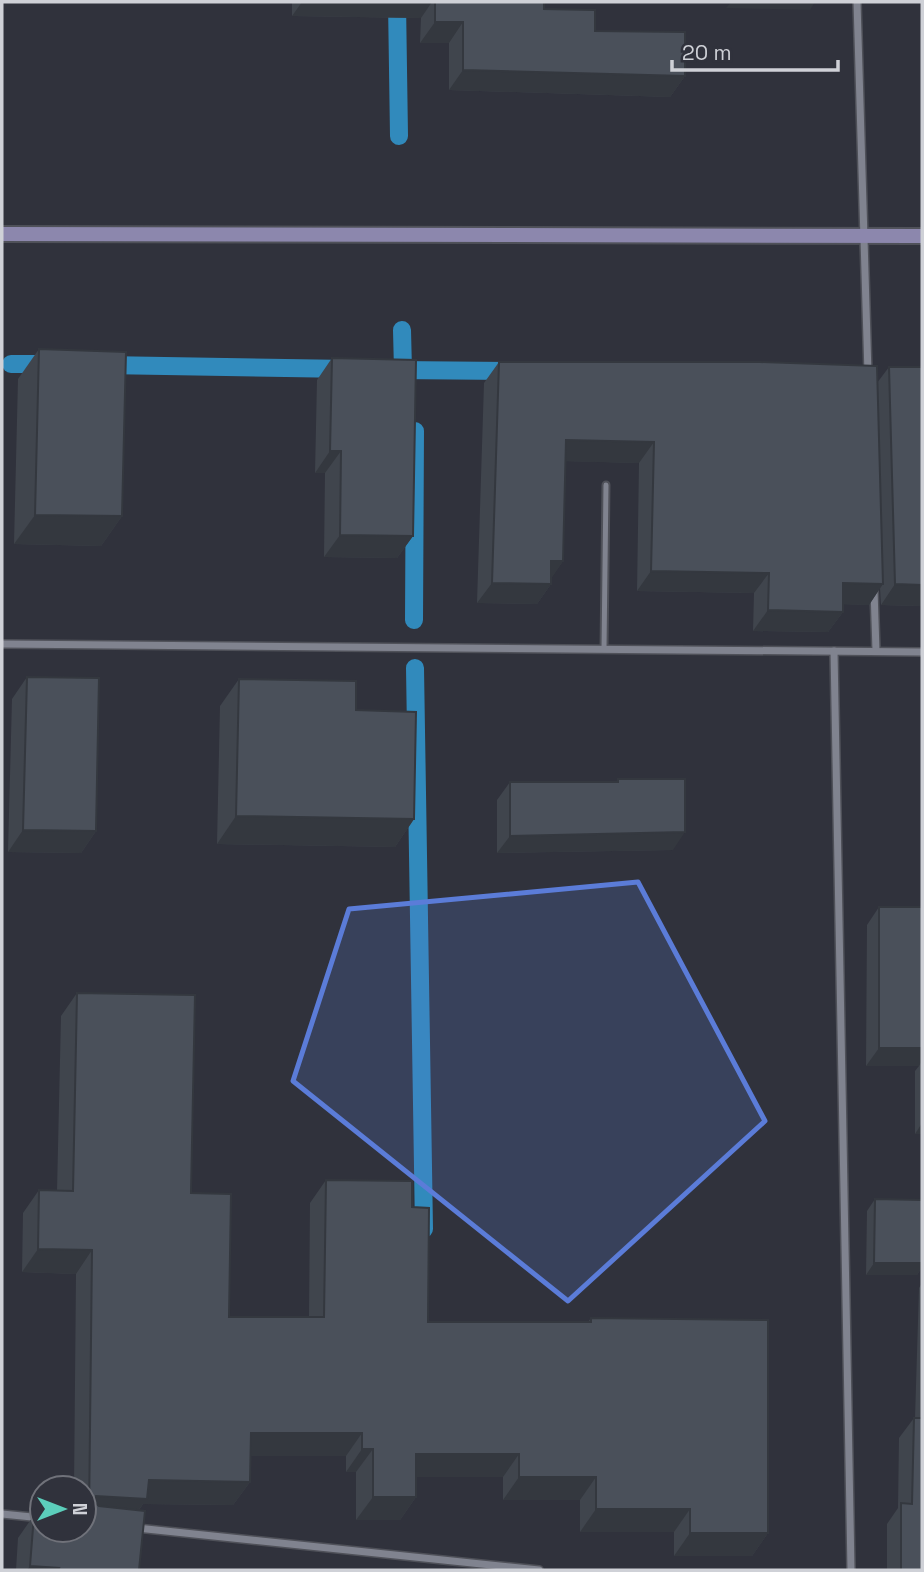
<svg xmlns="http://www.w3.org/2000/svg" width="924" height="1572" font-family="'Space Grotesk',sans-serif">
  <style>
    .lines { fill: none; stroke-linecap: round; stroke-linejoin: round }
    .stream { stroke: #318abc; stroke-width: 18 }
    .lane-casing { stroke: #4f5159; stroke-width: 9 }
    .street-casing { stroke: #4f5159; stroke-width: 10 }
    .secondary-casing { stroke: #4f5159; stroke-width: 18 }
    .lane { stroke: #80838f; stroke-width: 5 }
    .street { stroke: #80838f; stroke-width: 7 }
    .secondary { stroke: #8c87ad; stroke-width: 14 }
    .wall { fill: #40454d }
    .shaded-wall { fill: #34383f }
    .building { fill: #4a505a; stroke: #34383f; stroke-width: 2 }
    .marked { fill: #5b7cd8; fill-opacity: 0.2; stroke: #5b7cd8; stroke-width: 5; stroke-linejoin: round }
  </style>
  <rect width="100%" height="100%" fill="#30323c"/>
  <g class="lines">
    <g class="stream">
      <path d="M397,2L399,136"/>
      <path d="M402,330L403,370"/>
      <path d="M11,364H52"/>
      <path d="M104,365L349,369"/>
      <path d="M395,370L514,371"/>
      <path d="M414,620L415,431"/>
      <path d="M415,668L424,1229"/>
    </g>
    <g class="lane-casing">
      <path id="lane" d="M604,649L606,485"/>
    </g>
    <g class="street-casing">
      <g id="street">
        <path d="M857,2L868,374"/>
        <path d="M874,589L876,651"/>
        <path d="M2,644L922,652"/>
        <path d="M834,651L851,1570"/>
        <path d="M2,1514L42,1518"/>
        <path d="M137,1528L539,1570"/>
      </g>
    </g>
    <g class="secondary-casing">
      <path id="secondary" d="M2,234L922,236"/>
    </g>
    <use href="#lane" class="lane"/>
    <use href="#street" class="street"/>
    <use href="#secondary" class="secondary"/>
  </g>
  <g class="wall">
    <path d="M292,2H544V9L595,31L685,76L670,97L449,90V43H420L421,18L292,16Z"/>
    <path d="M39,349L122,516L101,546L14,544L18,379Z"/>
    <path d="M332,358L413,536L397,558L324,557L325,473H315L317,380Z"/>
    <path d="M499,362L877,383L889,367H922V606L881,605L880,588L869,605L843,604V612L828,632L753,631L754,593L637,591L639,463L566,461L563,561L551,578V584L537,604L477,603L484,383Z"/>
    <path d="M27,677L96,831L81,853L8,852L12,699Z"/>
    <path d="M239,679L356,710L414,819L395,847L217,844L220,706Z"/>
    <path d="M618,779L673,850L497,853V800L510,782H616Z"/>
    <path d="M879,907H922V1134H915V1071L919,1066H866L867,925Z"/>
    <path d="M77,993L191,1193L229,1317H309L310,1203L326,1180L412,1207L428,1322H588L591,1318L768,1533L752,1556H674V1532H580V1500H503V1477H416V1497L400,1520H356V1472H346V1456H250V1482L233,1505L143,1504L139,1510V1570H16L18,1538L34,1515L84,1530V1488H74L76,1274L22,1272L23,1213L39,1190L57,1191L61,1016Z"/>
    <path d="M875,1199L922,1200V1267L917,1275H866L867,1211Z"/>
    <path d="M922,1283V1570H887V1524L898,1508L899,1438L914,1418H915L919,1288Z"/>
  </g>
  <g class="shaded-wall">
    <path d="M302,2H432L421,18L292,16Z"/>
    <path d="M731,2H815L810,10L726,8Z"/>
    <path d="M435,22H463L449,43H420Z"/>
    <path d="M463,70L685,76L670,97L449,90Z"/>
    <path d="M566,440L654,442L639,463L552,461Z"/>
    <path d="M330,451H341L325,473H315Z"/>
    <path d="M35,515L122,516L101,546L14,544Z"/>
    <path d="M340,535L413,536L397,558L324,557Z"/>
    <path d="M551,561H563L549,582Z"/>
    <path d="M651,571L769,573L754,593L637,591Z"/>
    <path d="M492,583L551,584L537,604L477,603Z"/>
    <path d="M843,583L883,584L869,605L829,604Z"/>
    <path d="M895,584L922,585V606L881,605Z"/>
    <path d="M768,610L843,612L828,632L753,631Z"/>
    <path d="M236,816L414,819L395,847L217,844Z"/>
    <path d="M23,830L96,831L81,853L8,852Z"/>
    <path d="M685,832L673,850L497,853L510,836Z"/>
    <path d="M879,1048H922V1061L919,1066H866Z"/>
    <path d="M922,1123V1134H915Z"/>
    <path d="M38,1249L92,1250L76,1274L22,1272Z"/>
    <path d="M874,1263H922V1267L917,1275H866Z"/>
    <path d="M251,1433H362L346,1456H235Z"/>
    <path d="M362,1449H373L356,1472H346Z"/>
    <path d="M416,1454H519L503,1477H400Z"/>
    <path d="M519,1477H596L580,1500H503Z"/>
    <path d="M149,1480L250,1482L233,1505L143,1504L130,1522L89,1519L96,1496Z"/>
    <path d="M373,1497H416L400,1520H356Z"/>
    <path d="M596,1509H690L674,1532H580Z"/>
    <path d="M690,1533H768L752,1556H674Z"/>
    <path d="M30,1566L59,1568L57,1570H27Z"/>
  </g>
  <g class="building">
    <path d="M435,2H544V9L595,10V31L685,32V76L463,70V22H435Z"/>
    <path d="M39,349L126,352L122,516L35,515Z"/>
    <path d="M332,358L416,360L413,536L340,535L341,451H330Z"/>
    <path d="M499,362H760L877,366L883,584L843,583V612L768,610L769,573L651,571L654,442L566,440L563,561H551V584L492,583Z"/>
    <path d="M889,367H922V585L895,584Z"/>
    <path d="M27,677L99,678L96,831L23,830Z"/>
    <path d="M239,679L356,681V710L416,712L414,819L236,816Z"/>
    <path d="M618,779H685V832L510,836V782H618Z"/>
    <rect x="879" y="907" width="43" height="141"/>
    <path d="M77,993L195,995L191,1193L231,1194L229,1317H324L326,1180L412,1181V1207L429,1208L428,1322H591V1318L768,1320V1533H690V1509H596V1477H519V1454H416V1497H373V1449H362V1433H251L250,1482L149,1480L147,1499L96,1496L94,1502L99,1506L145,1511L139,1570H58L59,1568L30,1566L34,1515L42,1516V1530H84V1519H89L92,1250L38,1249L39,1190L73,1191Z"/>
    <path d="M875,1199L922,1200V1263H874Z"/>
    <path d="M914,1418H922V1570H901V1503L912,1504Z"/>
  </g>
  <path class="marked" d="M638,882L765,1121L568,1301L293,1081L349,909Z"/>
  <rect width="924" height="1572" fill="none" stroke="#cfd1d7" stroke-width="7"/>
  <g transform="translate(63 1509) rotate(90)"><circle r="33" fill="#30323c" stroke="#70727a" stroke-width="2"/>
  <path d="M0-5L12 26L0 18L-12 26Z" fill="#5ccebb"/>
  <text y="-10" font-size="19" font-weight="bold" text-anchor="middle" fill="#cfd1d7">N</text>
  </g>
  <path d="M672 60v10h166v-10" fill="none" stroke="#cfd1d7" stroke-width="3.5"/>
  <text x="682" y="60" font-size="21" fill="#cfd1d7" stroke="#30323c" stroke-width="5" paint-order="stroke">20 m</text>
</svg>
